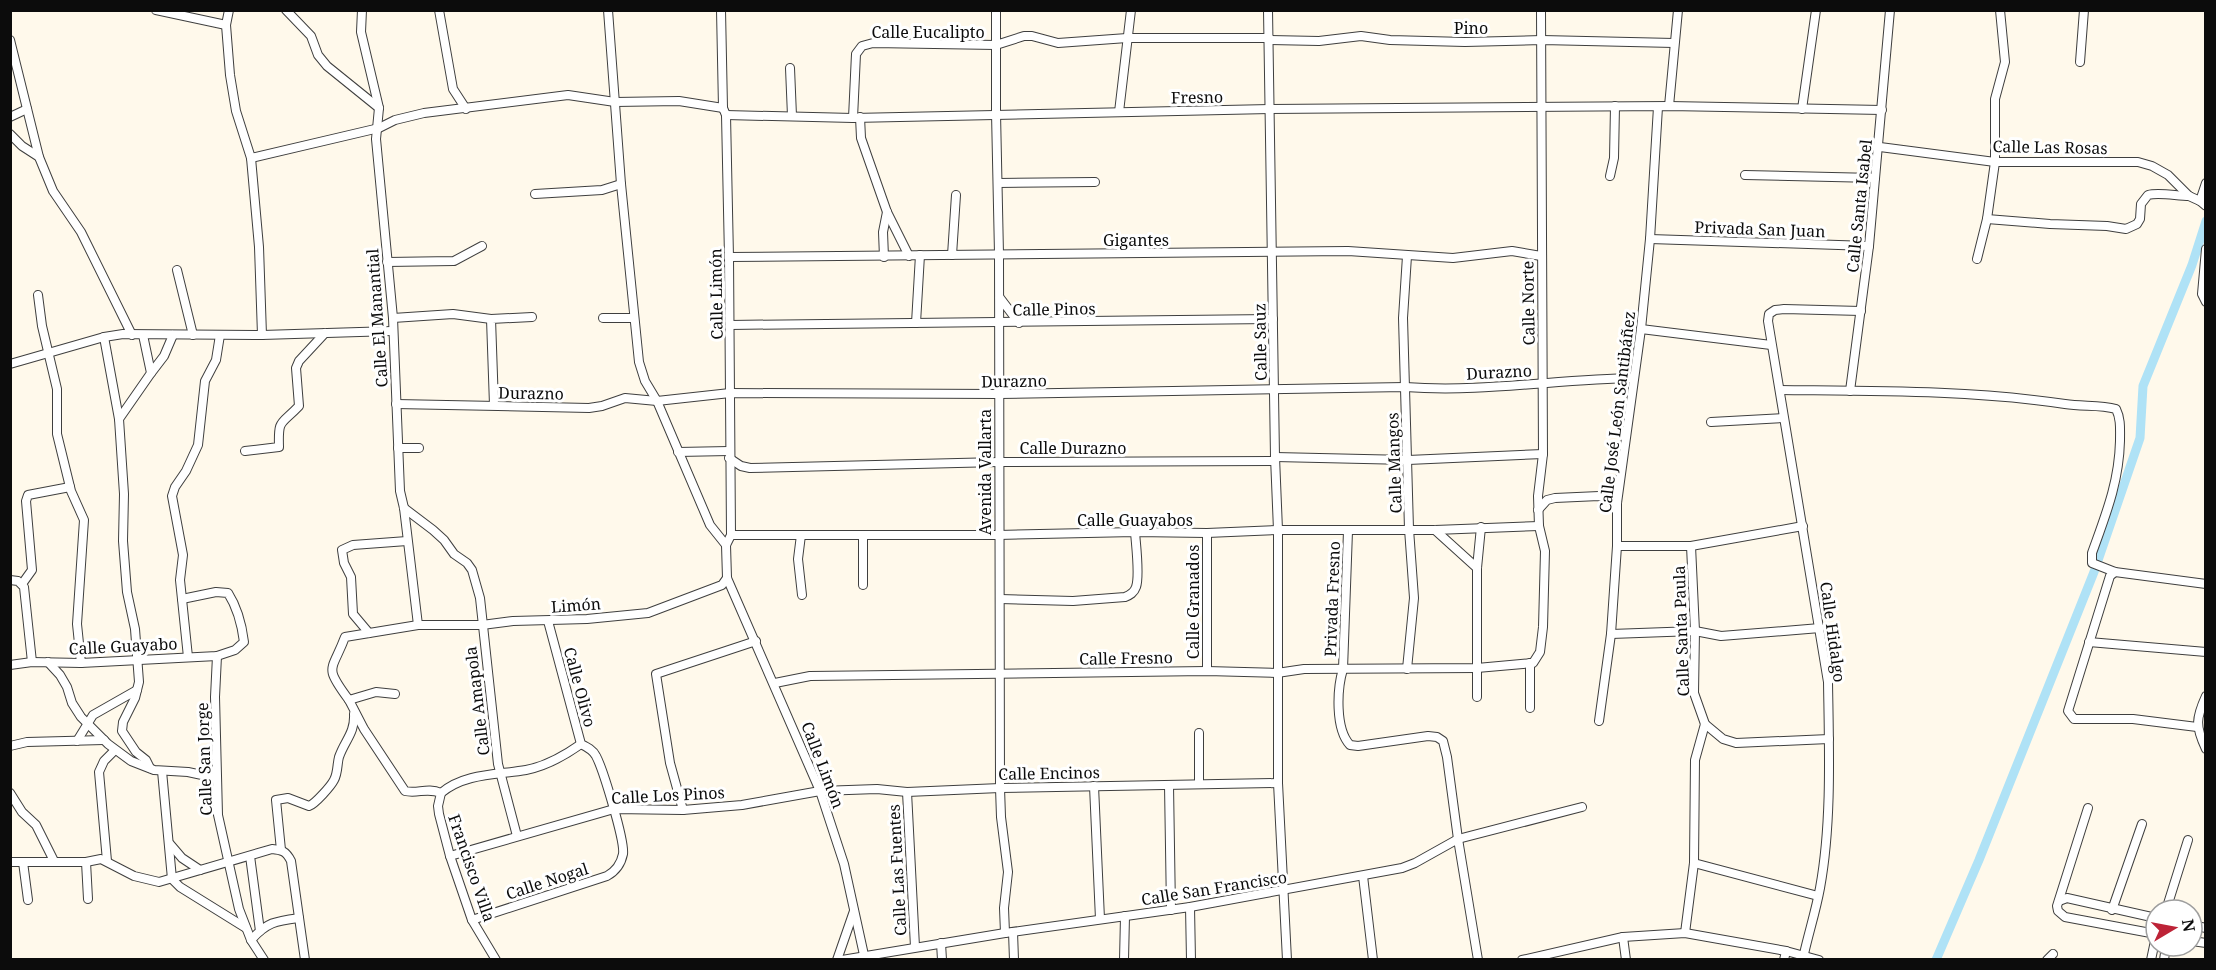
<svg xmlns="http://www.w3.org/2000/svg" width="2216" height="970" font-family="'Noto Serif',serif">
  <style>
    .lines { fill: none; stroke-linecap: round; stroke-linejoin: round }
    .canal { stroke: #afe2f6; stroke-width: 9 }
    .minor-casing { stroke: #3f3f3f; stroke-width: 10 }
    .minor { stroke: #fff; stroke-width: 8 }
    .labels { text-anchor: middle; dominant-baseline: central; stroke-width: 6; stroke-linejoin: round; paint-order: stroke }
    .street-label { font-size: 16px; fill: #0c0c0c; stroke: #fff }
  </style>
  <rect width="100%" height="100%" fill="#fff9eb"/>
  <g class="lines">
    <path class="canal" d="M1936,960L1979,860L2094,572L2140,438L2143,386L2192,265L2206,221"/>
    <g class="minor-casing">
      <g id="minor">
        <path d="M156,10L226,25"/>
        <path d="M229,10L226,25L230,75L236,111L251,158L259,247L262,335"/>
        <path d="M286,10L311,36L318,55L327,66L379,108"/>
        <path d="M362,10L361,32L379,108L376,139L393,318L400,491L404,508L418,625"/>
        <path d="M439,10L453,89L466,109"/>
        <path d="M608,10L621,184L639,362L645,381L657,401L710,525L726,545"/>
        <path d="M721,10L723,108L726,115L729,257L731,535L726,545L727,578L820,791L844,864L864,955V960"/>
        <path d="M996,10V113L999,254L1000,788L1001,817L1008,872L1004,908L1005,933"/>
        <path d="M1268,10L1275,457L1278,530V783L1287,960"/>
        <path d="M10,40L39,157"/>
        <path d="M1269,40L1319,41L1361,36L1390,40L1465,42L1542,40L1674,43"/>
        <path d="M2080,62L2084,10"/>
        <path d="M790,68L792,116"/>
        <path d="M1669,106L1678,10"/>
        <path d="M1802,109L1816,10"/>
        <path d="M1119,112L1131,10"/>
        <path d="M726,115L853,118L1270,109L1669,106L1882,110"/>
        <path d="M10,117L27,109"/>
        <path d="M860,117L861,138L868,158L887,212L909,256"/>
        <path d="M853,118L856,54L862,46L873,43L996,45L1024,36H1032L1058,43L1127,38H1269"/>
        <path d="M10,134L22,146L39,157L53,191L81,232L132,335"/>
        <path d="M1880,147L1995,162H2138L2152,166L2168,175L2189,196L2200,201L2206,206"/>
        <path d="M251,158L379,128L395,120L424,113L568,95L615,102L679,101L723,108"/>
        <path d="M1745,175L1875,178"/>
        <path d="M1610,176L1614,158L1615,106"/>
        <path d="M998,183L1095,182"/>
        <path d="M535,194L602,190L621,184"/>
        <path d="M2200,201L2206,183"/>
        <path d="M1987,219L2050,224L2107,226L2126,229L2137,224L2140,219L2141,204L2148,195C2159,192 2177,196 2189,196"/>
        <path d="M1650,239L1869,246"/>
        <path d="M2206,249L2202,294L2206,302"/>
        <path d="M952,255L956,195"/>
        <path d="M729,257L1348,251L1453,258L1512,251L1541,256"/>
        <path d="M884,257L883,232L887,212"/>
        <path d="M1977,259L1987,219L1995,162V99L2005,62L2000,10"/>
        <path d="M387,262L454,261L482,246"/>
        <path d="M177,270L193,335"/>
        <path d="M38,295L42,326L57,389V434L71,491L84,520L77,624L81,663"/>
        <path d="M1000,298L1019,323"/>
        <path d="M393,318L453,314L491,319"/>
        <path d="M603,318H634"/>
        <path d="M916,323L920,255"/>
        <path d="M730,325L1273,319"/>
        <path d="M1641,329L1771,345"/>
        <path d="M143,335L151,373L119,419L124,494L123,541L127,592L135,629L139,682L135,698L123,722L122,731L136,752L146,760L150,768"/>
        <path d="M104,337L119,419"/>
        <path d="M10,364L104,337L123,334L262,335L392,331"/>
        <path d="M151,373L164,356L173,335"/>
        <path d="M1780,390C1875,391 1971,390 2065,404C2082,407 2100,404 2116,409C2121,419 2120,429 2120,441C2119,482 2106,514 2092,553V563L2115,572L2206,584"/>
        <path d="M1850,391L1869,246L1890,10"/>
        <path d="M396,404L589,408L602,406L625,398L657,401L730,393L999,394L1405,387C1481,393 1558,379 1634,378"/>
        <path d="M494,405L491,319L532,317"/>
        <path d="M1711,422L1783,418"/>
        <path d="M398,448H419"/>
        <path d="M245,451L279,447C278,418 281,425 299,406L296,368L299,361L325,333"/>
        <path d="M678,452L729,451"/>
        <path d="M1275,457L1408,460L1543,454"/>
        <path d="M729,458L741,466L750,468L999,462L1275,461"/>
        <path d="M404,508L433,530L444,540L454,554L467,563L472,570L480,598L498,764L517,836"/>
        <path d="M1538,510L1547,500L1555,498L1599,496L1608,497L1617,503"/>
        <path d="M1435,530L1477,568"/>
        <path d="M1348,531L1343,669C1337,689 1335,729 1350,745L1358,746L1428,736L1437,737L1443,741L1447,757L1458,839L1478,960"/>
        <path d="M731,535H998L1135,532L1207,533L1278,530H1435L1539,526"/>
        <path d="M801,535L798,559L802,595"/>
        <path d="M863,535V585"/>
        <path d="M1617,546H1691L1803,526"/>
        <path d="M2115,572L2110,576L2068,711L2074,719H2133L2197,727"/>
        <path d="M10,580L18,581L24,587L32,662"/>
        <path d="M22,584L32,570L26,501L28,495L70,487"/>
        <path d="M1000,599L1073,601L1125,597C1130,595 1134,593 1136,587C1140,576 1136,546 1135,532"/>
        <path d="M369,633L353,614L351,577L344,563L342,550L353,545L407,541"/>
        <path d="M1611,634L1695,631L1721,636L1820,628"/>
        <path d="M2089,642L2206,652"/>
        <path d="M217,656L215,697L218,815L239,909L251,940L264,960"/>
        <path d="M188,657L180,580L183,555L172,496L175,487L186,471L198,445L205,381L216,360L220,335"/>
        <path d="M48,662L60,675L67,687L72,703L81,717L108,744L131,761L154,770L188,772L216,778"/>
        <path d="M1530,663V708"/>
        <path d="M10,665L32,662L81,663L217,656L235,650L244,642C242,626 237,607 228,593L216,592L182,599"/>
        <path d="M1407,669L1414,598L1409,529L1403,318L1407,256"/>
        <path d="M1207,671V533"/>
        <path d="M775,683L810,676L1207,671L1277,673L1304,669L1477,668L1533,663L1540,652L1543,627L1545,551L1539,526L1538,496L1543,454L1541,10"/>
        <path d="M395,694L376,692L349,700L364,729L405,791C418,794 427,787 441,793L438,806L439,814L450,856L472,920L496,960"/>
        <path d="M2206,696C2196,718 2195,726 2206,749"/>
        <path d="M1477,697V568L1481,527"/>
        <path d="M349,700C323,665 332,672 345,637L418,625H482L513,621L587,619L648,613L722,585L727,578"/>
        <path d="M1599,721L1611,634L1617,546V503L1641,329L1650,239L1658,107"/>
        <path d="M1705,724L1723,739L1736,743L1829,739"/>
        <path d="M1199,733V784"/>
        <path d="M77,741L93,715L137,690"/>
        <path d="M10,746L27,742L104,740"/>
        <path d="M162,771L172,879L180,887L246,928"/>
        <path d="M1169,785L1171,910"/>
        <path d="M1094,786L1100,919"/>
        <path d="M907,792L915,947"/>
        <path d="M10,793L22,812L36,825L54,861"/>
        <path d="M441,793C465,773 497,775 526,770C547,766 564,756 581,744"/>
        <path d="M2088,808L2057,906L2058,911L2065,917L2156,934"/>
        <path d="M683,810L670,763L656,674L756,641"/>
        <path d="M170,844L182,858L200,870"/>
        <path d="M281,850L276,800L288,798L309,806C315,804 331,786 334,780C338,773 337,764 339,757C345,740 355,733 354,714"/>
        <path d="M250,856L260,931"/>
        <path d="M450,856L614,809L683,810L742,805L820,791L877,789L907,792L1000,788L1278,783"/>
        <path d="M107,861L99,772L104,761L115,750"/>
        <path d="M10,862H86L101,859L134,876L159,882L272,849C282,850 286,851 291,861L305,960"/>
        <path d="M23,862L28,900"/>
        <path d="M86,862L88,899"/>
        <path d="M1694,863L1818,896"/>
        <path d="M1363,876L1373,960"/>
        <path d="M2059,901L2067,898L2156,918"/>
        <path d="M1190,907L1191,960"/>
        <path d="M2112,910L2142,824"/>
        <path d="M2166,910L2188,840"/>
        <path d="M472,920L607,876C616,871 621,864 623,854C625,841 603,769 596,756C593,750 587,747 581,744L548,621"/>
        <path d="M2192,925L2206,928"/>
        <path d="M1013,932L1014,960"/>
        <path d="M1685,933L1694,863L1695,760L1705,724L1694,693L1695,631L1691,546"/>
        <path d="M1623,937L1626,960"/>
        <path d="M251,940C267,922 276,921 299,918"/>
        <path d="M2192,941L2206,943"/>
        <path d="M941,943L942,960"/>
        <path d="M1804,954C1809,932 1816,910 1820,888C1832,823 1829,747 1828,682L1768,321L1769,314L1775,310L1784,309L1861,311"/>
        <path d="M837,960L854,911"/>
        <path d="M842,960L1005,933L1190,907L1402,868L1415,863L1458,839L1582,807"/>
        <path d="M1124,960L1125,916"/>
        <path d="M1522,960L1623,937L1685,933L1786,951L1819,960"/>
        <path d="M1784,960L1786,951"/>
        <path d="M2047,960L2053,954"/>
        <path d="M2151,960L2156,936"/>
        <path d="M2164,960L2166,946"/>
      </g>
    </g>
    <use href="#minor" class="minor"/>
  </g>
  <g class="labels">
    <g class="street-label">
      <text x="1471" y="28">Pino</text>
      <text x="928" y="32">Calle Eucalipto</text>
      <text transform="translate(1197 97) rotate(-1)">Fresno</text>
      <text transform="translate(2050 147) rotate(1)">Calle Las Rosas</text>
      <text transform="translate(1859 206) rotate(-84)">Calle Santa Isabel</text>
      <text transform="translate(1760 229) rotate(2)">Privada San Juan</text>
      <text x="1136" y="240">Gigantes</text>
      <text transform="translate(716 294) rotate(-91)">Calle Limón</text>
      <text transform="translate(1528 303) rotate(-91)">Calle Norte</text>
      <text transform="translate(1054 309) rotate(-1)">Calle Pinos</text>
      <text transform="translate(377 318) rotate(-94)">Calle El Manantial</text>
      <text transform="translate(1260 342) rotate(-91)">Calle Sauz</text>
      <text transform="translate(1499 372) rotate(-3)">Durazno</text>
      <text transform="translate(1014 381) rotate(-1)">Durazno</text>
      <text transform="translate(531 393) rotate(1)">Durazno</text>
      <text transform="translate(1617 412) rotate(-83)">Calle José León Santibáñez</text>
      <text x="1073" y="448">Calle Durazno</text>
      <text transform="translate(1394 463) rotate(-92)">Calle Mangos</text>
      <text transform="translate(985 472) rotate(-90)">Avenida Vallarta</text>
      <text x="1135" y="520">Calle Guayabos</text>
      <text transform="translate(1332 599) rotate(-88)">Privada Fresno</text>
      <text transform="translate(1193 602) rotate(-90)">Calle Granados</text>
      <text transform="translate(576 605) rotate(-4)">Limón</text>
      <text transform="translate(1681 631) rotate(-92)">Calle Santa Paula</text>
      <text transform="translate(1833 632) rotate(82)">Calle Hidalgo</text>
      <text transform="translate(123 646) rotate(-3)">Calle Guayabo</text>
      <text transform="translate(1126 658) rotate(-1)">Calle Fresno</text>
      <text transform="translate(580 687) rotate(75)">Calle Olivo</text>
      <text transform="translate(477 701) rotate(-97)">Calle Amapola</text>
      <text transform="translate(204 759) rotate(-92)">Calle San Jorge</text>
      <text transform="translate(823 765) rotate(69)">Calle Limón</text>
      <text transform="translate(1049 773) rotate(-1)">Calle Encinos</text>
      <text transform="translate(668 795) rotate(-3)">Calle Los Pinos</text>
      <text transform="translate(472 868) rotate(71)">Francisco Villa</text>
      <text transform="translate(897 870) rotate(-93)">Calle Las Fuentes</text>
      <text transform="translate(547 881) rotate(-18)">Calle Nogal</text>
      <text transform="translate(1214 888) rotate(-9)">Calle San Francisco</text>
    </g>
  </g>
  <rect width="2216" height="970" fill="none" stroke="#0c0c0c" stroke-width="24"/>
  <g transform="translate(2174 928) rotate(80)"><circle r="28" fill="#ffffff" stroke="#9e9e9e" stroke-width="1.5"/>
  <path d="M0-4.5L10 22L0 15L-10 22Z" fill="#bd2337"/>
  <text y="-9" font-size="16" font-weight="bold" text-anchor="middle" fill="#0c0c0c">N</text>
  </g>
</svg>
